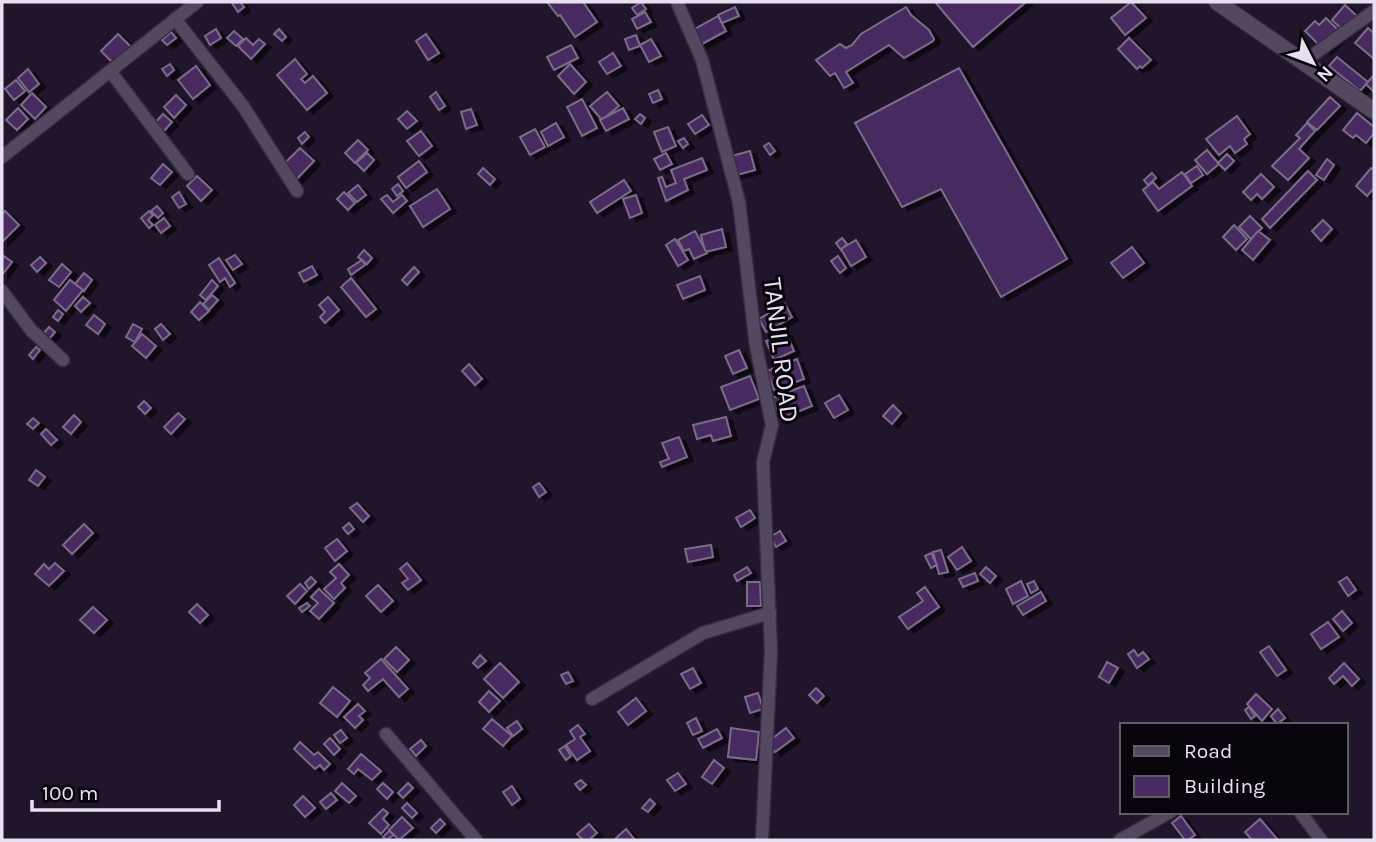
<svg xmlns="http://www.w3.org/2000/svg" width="1376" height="842" font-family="Karla,sans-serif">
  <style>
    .building { fill: #472a61; stroke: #7a6d88; stroke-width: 2; filter: url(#shadow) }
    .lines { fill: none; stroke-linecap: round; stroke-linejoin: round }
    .minor-casing { stroke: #362e3f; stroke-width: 15 }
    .secondary-casing { stroke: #362e3f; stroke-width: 18 }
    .minor { stroke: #544861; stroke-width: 12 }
    .secondary { stroke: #544861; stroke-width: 16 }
    .labels { text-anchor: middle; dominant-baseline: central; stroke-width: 6; stroke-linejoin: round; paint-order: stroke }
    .street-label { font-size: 26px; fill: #e7e0f0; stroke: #08040c }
  </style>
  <defs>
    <filter id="shadow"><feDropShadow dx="6" dy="3.5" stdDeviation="0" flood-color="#0009"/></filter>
  </defs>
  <rect width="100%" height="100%" fill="#20152b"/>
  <g class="building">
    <path d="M240,2L244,7L238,12L232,3Z"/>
    <path d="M547,2H583L597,22L575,37L560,15L558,16Z"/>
    <path d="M641,2L646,9L637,15L632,8Z"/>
    <path d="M935,2H1026L973,47Z"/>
    <path d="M1131,2L1146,18L1125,35L1111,18Z"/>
    <path d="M1345,5L1357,16L1344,31L1332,20Z"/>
    <path d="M735,7L739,16L722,23L718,15Z"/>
    <path d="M906,7L911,15L929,30L934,39L933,41L904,58L889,45L846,72L853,83L844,88L835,73L830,76L816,60L840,44L846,48L852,45L861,34Z"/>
    <path d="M645,12L651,22L637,29L632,19Z"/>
    <path d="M718,16L726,31L700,45L693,30Z"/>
    <path d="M1326,18L1342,34L1325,51L1305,31L1315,21L1319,25Z"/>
    <path d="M1368,28L1374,33V59L1355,43Z"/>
    <path d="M216,29L221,38L210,45L205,36Z"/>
    <path d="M279,29L286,37L282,41L274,34Z"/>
    <path d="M234,31L243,39L236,46L227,38Z"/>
    <path d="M171,32L176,38L167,45L162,40Z"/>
    <path d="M118,34L131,47L114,64L101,51Z"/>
    <path d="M426,34L439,53L428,60L416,41Z"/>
    <path d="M636,35L640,46L629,50L625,39Z"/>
    <path d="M246,38L253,45L259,39L265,44L251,59L238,46Z"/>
    <path d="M1129,38L1151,60L1142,68L1140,66L1137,69L1118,49Z"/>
    <path d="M651,39L661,56L649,62L640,45Z"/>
    <path d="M571,45L578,58L554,70L547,57Z"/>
    <path d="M613,53L621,66L607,74L599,62Z"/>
    <path d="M1337,57L1368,82L1360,91L1329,66Z"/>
    <path d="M295,59L307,74L301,79L305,83L313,76L327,93L307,110L277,75Z"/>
    <path d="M170,64L174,70L167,76L162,69Z"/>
    <path d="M570,64L586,82L574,94L558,76Z"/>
    <path d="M196,66L210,85L193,99L178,80Z"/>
    <path d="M959,68L1067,259L1001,297L941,189L902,207L855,123Z"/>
    <path d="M28,69L39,84L29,92L18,78Z"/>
    <path d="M1374,75V92L1366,84Z"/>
    <path d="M16,80L25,91L14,100L5,89Z"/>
    <path d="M658,90L662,99L653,103L649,94Z"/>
    <path d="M436,92L445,106L439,110L430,97Z"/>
    <path d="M607,92L619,106L602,120L590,106Z"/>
    <path d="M32,93L46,107L35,119L21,105Z"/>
    <path d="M176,95L186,105L174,118L164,107Z"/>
    <path d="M1330,97L1340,106L1317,130L1307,122Z"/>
    <path d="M582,99L597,128L582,136L567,107Z"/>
    <path d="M18,108L28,119L17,130L6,120Z"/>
    <path d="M623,108L629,119L606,131L600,120Z"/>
    <path d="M471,109L477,125L466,129L461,112Z"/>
    <path d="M407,111L417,121L407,129L398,119Z"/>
    <path d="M1357,113L1374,127V133L1366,143L1356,135L1353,138L1343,130Z"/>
    <path d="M163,114L172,122L164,131L155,123Z"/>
    <path d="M640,114L645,118L641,124L635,119Z"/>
    <path d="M702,115L709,125L695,134L688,124Z"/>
    <path d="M1237,116L1250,134L1244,139L1247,144L1235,153L1230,146L1219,155L1206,139Z"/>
    <path d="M556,123L564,137L548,146L541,132Z"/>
    <path d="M1307,123L1315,131L1299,149L1309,158L1288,180L1272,166L1300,138L1296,135Z"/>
    <path d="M668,127L676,146L662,152L654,132Z"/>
    <path d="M535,129L545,147L530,155L520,137Z"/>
    <path d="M421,131L432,146L419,156L407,141Z"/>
    <path d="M305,132L309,137L302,144L298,138Z"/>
    <path d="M684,138L688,144L683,148L678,141Z"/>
    <path d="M358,140L368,150L355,163L345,153Z"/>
    <path d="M769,143L775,151L770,155L764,146Z"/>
    <path d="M300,148L314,161L294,182L280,168Z"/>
    <path d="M1207,150L1219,164L1207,174L1195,160Z"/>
    <path d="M750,151L755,170L729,177L724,158Z"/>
    <path d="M367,153L374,160L364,171L356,163Z"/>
    <path d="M666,153L672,164L660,170L654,159Z"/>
    <path d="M1227,154L1234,161L1225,170L1218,163Z"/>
    <path d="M702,158L707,170L684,179L688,190L666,201L658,178L662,177L666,187L676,183L671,170Z"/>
    <path d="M1327,159L1334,165L1324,180L1316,175Z"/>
    <path d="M419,161L427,172L406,188L398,177Z"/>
    <path d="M163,164L172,172L160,185L151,178Z"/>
    <path d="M1197,166L1203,175L1191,183L1185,174Z"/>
    <path d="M483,168L495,179L490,185L478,174Z"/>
    <path d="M1371,168L1374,171V188L1367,196L1356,186Z"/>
    <path d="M1308,171L1317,180L1270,228L1262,219Z"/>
    <path d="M1182,172L1192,186L1158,211L1143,190L1153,182L1159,189Z"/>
    <path d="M1152,173L1156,178L1148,185L1144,180Z"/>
    <path d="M1261,174L1274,187L1262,199L1257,194L1251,200L1243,192Z"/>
    <path d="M197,176L212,190L201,201L187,186Z"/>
    <path d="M624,180L631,191L597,213L590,202Z"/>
    <path d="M398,184L403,191L397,196L392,189Z"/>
    <path d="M358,185L366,195L357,202L348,193Z"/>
    <path d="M437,189L450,209L423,227L410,206Z"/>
    <path d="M179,192L186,204L179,208L172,197Z"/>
    <path d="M344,192L355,203L348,210L337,199Z"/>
    <path d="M387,195L393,202L402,195L407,201L393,213L381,199Z"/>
    <path d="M636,195L642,213L630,218L623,199Z"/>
    <path d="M157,206L163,213L158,218L151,211Z"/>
    <path d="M5,211L19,225L2,242V215Z"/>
    <path d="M149,211L153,215L148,220L153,225L149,228L141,218Z"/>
    <path d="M1250,216L1262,228L1251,239L1239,227Z"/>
    <path d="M164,218L170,226L161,233L155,225Z"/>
    <path d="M1323,220L1332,229L1321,241L1312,231Z"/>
    <path d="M1234,225L1247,239L1236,250L1223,237Z"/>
    <path d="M722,229L726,247L705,252L701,235Z"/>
    <path d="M695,231L707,253L694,259L689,249L684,251L678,240Z"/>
    <path d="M1258,231L1270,240L1253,260L1242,250Z"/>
    <path d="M842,238L847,244L841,250L836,243Z"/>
    <path d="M675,239L688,260L678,266L666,245Z"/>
    <path d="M856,240L866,257L851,266L841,249Z"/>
    <path d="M1132,247L1144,263L1123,278L1111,263Z"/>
    <path d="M364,250L372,258L367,264L358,257Z"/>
    <path d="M235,255L242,264L233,270L226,260Z"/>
    <path d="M4,256L12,262L2,275V260Z"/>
    <path d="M838,256L846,268L840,273L831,261Z"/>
    <path d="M40,257L46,263L37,272L31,265Z"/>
    <path d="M219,258L235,283L230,287L225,278L220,282L209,265Z"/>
    <path d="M362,260L365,265L351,275L348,269Z"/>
    <path d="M62,264L71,272L59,287L49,280Z"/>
    <path d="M312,266L317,275L304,282L299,273Z"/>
    <path d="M414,267L419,272L407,285L402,280Z"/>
    <path d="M84,273L92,280L84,291L75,284Z"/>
    <path d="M700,276L705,290L683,299L677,285Z"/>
    <path d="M351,278L376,309L366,317L341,287Z"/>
    <path d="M70,280L83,290L66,311L54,300Z"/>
    <path d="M212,280L218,286L206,300L200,295Z"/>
    <path d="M212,295L218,300L209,310L203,304Z"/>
    <path d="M83,297L90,303L81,312L75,306Z"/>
    <path d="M328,297L339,310L325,323L320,317L325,312L319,305Z"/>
    <path d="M200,302L209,311L199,320L191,312Z"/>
    <path d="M785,304L792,317L766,332L759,319Z"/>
    <path d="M58,310L63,314L58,321L53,317Z"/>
    <path d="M94,315L105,324L98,334L86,325Z"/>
    <path d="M133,324L142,329L135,342L126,337Z"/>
    <path d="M161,324L170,334L163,340L155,329Z"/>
    <path d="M49,327L55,332L44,345L38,340Z"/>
    <path d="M786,333L794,351L774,360L766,341Z"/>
    <path d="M142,334L156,346L146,358L132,346Z"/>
    <path d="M36,347L40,350L33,359L29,355Z"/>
    <path d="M739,350L747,368L733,374L725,356Z"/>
    <path d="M797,359L804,379L774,390L767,371Z"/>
    <path d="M469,364L482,379L475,385L462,371Z"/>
    <path d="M750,376L759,399L730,410L721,387Z"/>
    <path d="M804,386L812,406L780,419L772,398Z"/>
    <path d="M839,395L848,410L834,418L825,403Z"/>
    <path d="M144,401L151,408L145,414L138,407Z"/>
    <path d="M893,405L901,413L892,424L883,416Z"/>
    <path d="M178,413L185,419L171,434L164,427Z"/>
    <path d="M74,415L81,422L71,434L63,427Z"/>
    <path d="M726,417L731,436L713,441L711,435L697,439L693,425Z"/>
    <path d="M33,418L39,423L33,429L27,424Z"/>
    <path d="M46,429L57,440L51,445L41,434Z"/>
    <path d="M679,437L687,457L662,467L660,462L669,459L662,443Z"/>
    <path d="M36,470L45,477L38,486L29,480Z"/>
    <path d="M539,483L546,492L539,497L533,487Z"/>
    <path d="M357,503L369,516L363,522L350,508Z"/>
    <path d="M750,510L755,518L741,527L736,518Z"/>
    <path d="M349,523L354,529L348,534L343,528Z"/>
    <path d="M84,524L93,533L72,554L63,545Z"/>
    <path d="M780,531L786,541L776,547L770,537Z"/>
    <path d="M337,539L347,551L335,561L325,548Z"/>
    <path d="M711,545L713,557L688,562L685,549Z"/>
    <path d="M962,547L971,561L957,570L948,557Z"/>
    <path d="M941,550L948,572L939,574L933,552Z"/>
    <path d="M931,553L937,565L931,568L925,556Z"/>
    <path d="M55,563L64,571L49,586L35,574L44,564L49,569Z"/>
    <path d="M407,563L421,580L408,590L402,583L408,579L400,569Z"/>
    <path d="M339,564L349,575L341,583L345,588L334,599L324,589L336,578L330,572Z"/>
    <path d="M747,567L751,573L737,581L734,575Z"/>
    <path d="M986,567L996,576L990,583L980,574Z"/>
    <path d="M975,573L978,581L963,587L959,579Z"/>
    <path d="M311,577L316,582L309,589L305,583Z"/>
    <path d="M1347,577L1356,590L1348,596L1339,582Z"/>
    <path d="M1021,581L1028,596L1013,604L1006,589Z"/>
    <path d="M1034,581L1038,589L1031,593L1027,584Z"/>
    <path d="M747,582H760L761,606H747Z"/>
    <path d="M300,584L307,591L295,604L287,596Z"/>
    <path d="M378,585L393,601L381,612L366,596Z"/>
    <path d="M925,587L939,607L908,629L899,617L923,601L917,593Z"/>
    <path d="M319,589L334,603L319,619L310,611L318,603L311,597Z"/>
    <path d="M1041,592L1046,601L1023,615L1017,606Z"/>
    <path d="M307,603L310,606L302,612L299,608Z"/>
    <path d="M197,604L208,615L200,623L189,612Z"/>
    <path d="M93,607L107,620L94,633L80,620Z"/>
    <path d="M1342,611L1352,623L1343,631L1333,619Z"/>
    <path d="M1328,622L1339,637L1321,649L1311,634Z"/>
    <path d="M1269,646L1286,670L1277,676L1260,652Z"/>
    <path d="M396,647L409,660L397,672L384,659Z"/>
    <path d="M1134,650L1138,656L1143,652L1149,659L1137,668L1128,654Z"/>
    <path d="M480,655L486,661L478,668L473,663Z"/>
    <path d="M381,659L408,689L399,697L383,679L368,691L363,685L370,678L365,673Z"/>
    <path d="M1107,662L1118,668L1109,683L1099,677Z"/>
    <path d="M500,663L519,682L503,698L484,679Z"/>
    <path d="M1344,663L1359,679L1352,686L1343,676L1334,684L1329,678Z"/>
    <path d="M693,668L701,683L690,689L681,674Z"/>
    <path d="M568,672L573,681L566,684L561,675Z"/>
    <path d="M333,687L350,701L337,717L320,703Z"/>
    <path d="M816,688L824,696L817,703L809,695Z"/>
    <path d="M489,691L500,701L489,712L479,702Z"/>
    <path d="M758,693L763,709L750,713L745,697Z"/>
    <path d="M1256,694L1272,709L1262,721L1247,704Z"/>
    <path d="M636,698L646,711L628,725L618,712Z"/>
    <path d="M358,704L365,711L359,716L363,720L355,728L344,717Z"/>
    <path d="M1249,707L1255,716L1251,719L1245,710Z"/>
    <path d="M1278,709L1285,718L1277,724L1271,716Z"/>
    <path d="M696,718L702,731L693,735L687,723Z"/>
    <path d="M492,719L512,736L503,746L483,729Z"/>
    <path d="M517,721L522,729L513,736L507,728Z"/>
    <path d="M578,725L585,734L580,737L590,751L577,760L566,745L575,739L570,731Z"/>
    <path d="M731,728L759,732L756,760L728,757Z"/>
    <path d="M786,728L794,738L775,752L768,742Z"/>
    <path d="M717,729L722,738L703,748L698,739Z"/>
    <path d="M341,730L347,738L340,743L334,735Z"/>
    <path d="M330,738L340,749L334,755L324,744Z"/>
    <path d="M421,740L426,746L416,756L410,749Z"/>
    <path d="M300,742L314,755L318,752L330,764L324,770L320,765L315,769L294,749Z"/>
    <path d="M565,746L571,756L566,760L559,750Z"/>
    <path d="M361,754L381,771L372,780L358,769L354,774L348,769Z"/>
    <path d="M714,760L724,768L712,784L702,777Z"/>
    <path d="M678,773L686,784L675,791L667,780Z"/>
    <path d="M581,780L586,785L580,790L575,784Z"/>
    <path d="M342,783L356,796L349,803L335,791Z"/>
    <path d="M383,783L393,792L387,799L377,789Z"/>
    <path d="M408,783L413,788L403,798L398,793Z"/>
    <path d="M512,786L520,799L512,805L503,792Z"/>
    <path d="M331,793L337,800L326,809L320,802Z"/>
    <path d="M303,796L315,808L305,817L294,805Z"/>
    <path d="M650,799L655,804L648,812L642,808Z"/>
    <path d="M407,803L417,813L412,818L402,808Z"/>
    <path d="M383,809L388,813L383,819L389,825L381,834L369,823Z"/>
    <path d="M1181,816L1195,835L1188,840H1185L1172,823Z"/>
    <path d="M402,817L413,828L399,840L389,830Z"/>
    <path d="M440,819L445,824L436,833L431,828Z"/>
    <path d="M1260,819L1278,840H1252L1245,832Z"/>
    <path d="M589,824L597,833L591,838L592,840H583L577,834Z"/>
    <path d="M626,829L635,840H618L616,838Z"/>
    <path d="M389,831L394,835L386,840L383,837Z"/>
  </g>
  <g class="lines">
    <g class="minor-casing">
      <g id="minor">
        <path d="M677,2L702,60L739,202L756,346L772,425L763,462L771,651L762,840"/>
        <path d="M175,19L243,106L297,191"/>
        <path d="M1303,62L1374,11"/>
        <path d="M110,71L188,174"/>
        <path d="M2,157L197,2"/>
        <path d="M2,291L31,330L63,360"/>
        <path d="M592,699L703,633L770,613"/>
        <path d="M386,734L476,840"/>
        <path d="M1300,812L1321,840"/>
        <path d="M1120,840L1170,812"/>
      </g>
    </g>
    <g class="secondary-casing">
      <path id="secondary" d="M1217,2L1374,111"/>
    </g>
    <use href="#minor" class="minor"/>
    <use href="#secondary" class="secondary"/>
  </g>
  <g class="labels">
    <g class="street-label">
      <text transform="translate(781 350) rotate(83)">TANJIL ROAD</text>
    </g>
  </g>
  <rect width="1376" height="842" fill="none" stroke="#e7e0f0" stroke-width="7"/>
  <rect x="1120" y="723" width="228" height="91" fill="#08040c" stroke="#615c67" stroke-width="2"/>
  <rect x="1134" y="746" width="35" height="10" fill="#544861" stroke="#615c67" stroke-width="2"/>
  <text x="1184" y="758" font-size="21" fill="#e7e0f0">Road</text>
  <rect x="1134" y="776" width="35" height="21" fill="#472a61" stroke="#615c67" stroke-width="2"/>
  <text x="1184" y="793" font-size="21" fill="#e7e0f0">Building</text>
  <g transform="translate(1313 63) rotate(132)" stroke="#08040c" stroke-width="5" paint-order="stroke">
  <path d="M0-5L12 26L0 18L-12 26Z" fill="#e7e0f0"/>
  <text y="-10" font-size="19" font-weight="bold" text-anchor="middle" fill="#e7e0f0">N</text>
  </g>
  <path d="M32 800v10h187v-10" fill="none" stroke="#e7e0f0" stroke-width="3.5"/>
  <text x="42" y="800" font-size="21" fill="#e7e0f0" stroke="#08040c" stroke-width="5" paint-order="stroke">100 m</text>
</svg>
